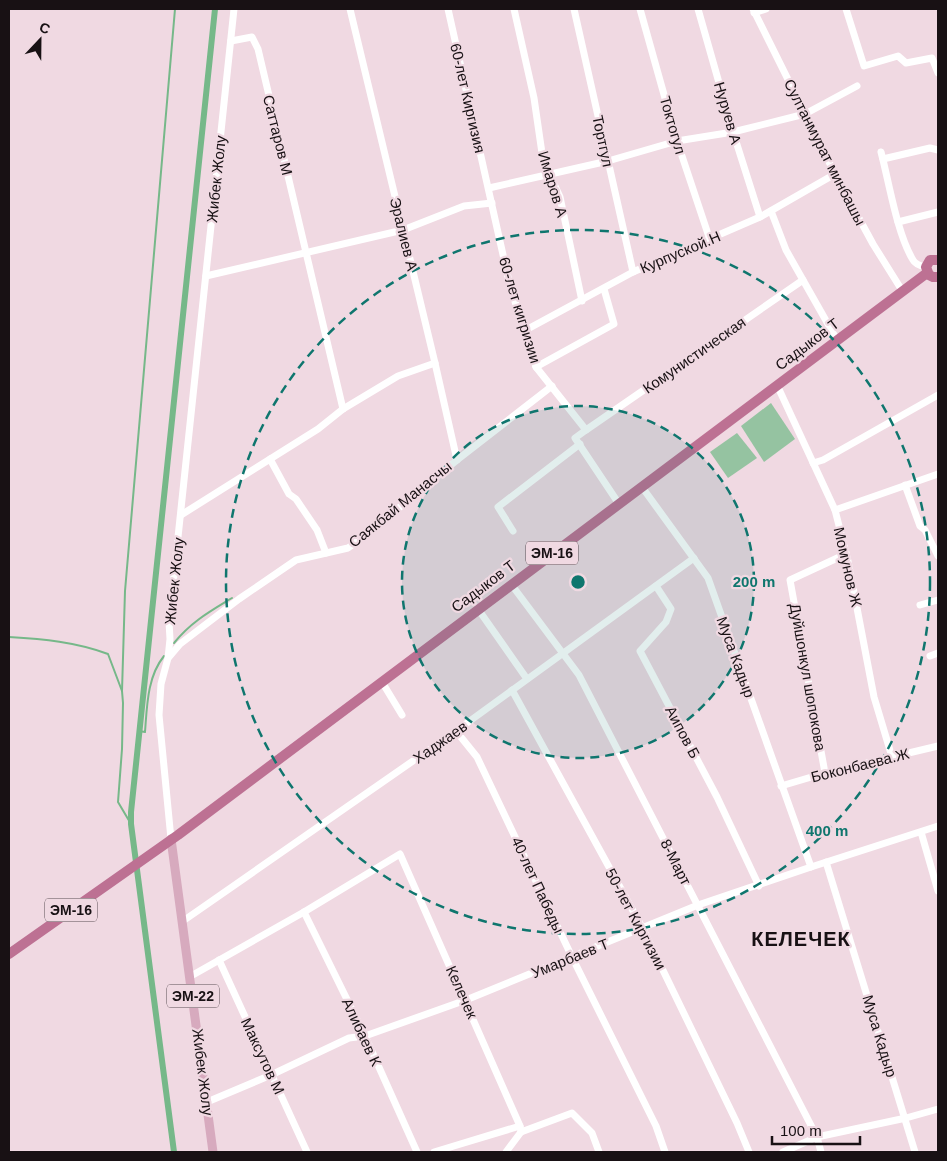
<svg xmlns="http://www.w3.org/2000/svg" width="947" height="1161" font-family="Helvetica,sans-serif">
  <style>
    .pitch { fill: #95c3a1 }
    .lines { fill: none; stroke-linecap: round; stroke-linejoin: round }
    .stream { stroke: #76b889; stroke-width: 2 }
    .canal { stroke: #76b889; stroke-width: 6 }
    .minor { stroke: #fff; stroke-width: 7 }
    .major { stroke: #d7aabe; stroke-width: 9 }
    .highway { stroke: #bd7193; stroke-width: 10 }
    .ring { fill: none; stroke: #0f766e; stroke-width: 2.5; stroke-dasharray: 9 6 }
    .labels { text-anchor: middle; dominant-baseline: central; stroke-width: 4.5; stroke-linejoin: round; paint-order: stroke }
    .shield { fill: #f0d9e2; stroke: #594d52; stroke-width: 1 }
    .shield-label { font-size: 14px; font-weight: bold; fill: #181114 }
    .street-label { font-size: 15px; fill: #181114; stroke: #f0d9e2 }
    .district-label { font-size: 20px; font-weight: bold; letter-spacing: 1px; fill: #181114; stroke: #f0d9e2 }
    .centre { fill: #0f766e; stroke: #f0d9e2; stroke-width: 2.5 }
    .ring-label { font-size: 15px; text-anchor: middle; font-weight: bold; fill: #0f766e; stroke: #f0d9e2; stroke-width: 4.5; stroke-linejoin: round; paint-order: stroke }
  </style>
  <rect width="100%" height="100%" fill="#f0d9e2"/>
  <g class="pitch">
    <path d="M771,403L795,439L764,462L741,426Z"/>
    <path d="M737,433L757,458L728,478L710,452Z"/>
  </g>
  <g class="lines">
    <g class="stream">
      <path d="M9,637C43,639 76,642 108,654L122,691L123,703L122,749L118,802L131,824"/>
      <path d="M174,643C191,622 209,612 232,598"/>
      <path d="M122,691L125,591L175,9"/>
      <path d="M139,731L145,732C147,707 147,677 164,656"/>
    </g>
    <path class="canal" d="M174,1152L131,824V812L215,9"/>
    <g class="minor">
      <path d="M350,9L435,363L457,460"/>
      <path d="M448,9L510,286L536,367L586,430L575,438L619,504"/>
      <path d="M514,9L534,98L543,160L560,197L582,301"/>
      <path d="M574,9L633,272"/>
      <path d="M640,9L677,141L710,240"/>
      <path d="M698,9L733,132L760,217"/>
      <path d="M753,9L835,174L873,244L903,292"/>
      <path d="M846,9L864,66L898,56L906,63L932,58L938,73"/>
      <path d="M754,13L766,9"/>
      <path d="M231,41L252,37L258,49L343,409"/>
      <path d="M881,152C889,182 897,234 913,260C915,264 921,266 926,267"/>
      <path d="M883,159L930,148L938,150"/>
      <path d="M489,188L608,161L677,141L733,132L805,114L857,86"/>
      <path d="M771,211L786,250L837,340"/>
      <path d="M898,222L938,212"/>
      <path d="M206,276L403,230L464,206L492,203"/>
      <path d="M524,331L633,272L760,217L835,174"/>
      <path d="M536,367L614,324L604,289"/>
      <path d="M777,385L835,510L848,561L874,697L892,757"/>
      <path d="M586,430L803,280"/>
      <path d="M270,459L289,494L296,499L317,530L326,553"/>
      <path d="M813,463L823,460L938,395"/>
      <path d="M905,485L920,526L925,530L938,556"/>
      <path d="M642,487L708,578L811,867"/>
      <path d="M835,510L938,474"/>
      <path d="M181,515L318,429L343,409L398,376L435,363"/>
      <path d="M513,531L498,507L580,444"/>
      <path d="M511,584L579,675L817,1137L821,1152"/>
      <path d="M656,586L671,609L666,622L640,651L717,797L759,886"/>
      <path d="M920,605L938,600"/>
      <path d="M478,609L527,679"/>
      <path d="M930,656L938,653"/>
      <path d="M169,657L180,644L239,599L296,560L348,548L366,535L457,460L552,386"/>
      <path d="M382,682L402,715"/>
      <path d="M512,690L643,929L737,1123L749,1152"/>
      <path d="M456,731L477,757L572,957L656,1126L665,1152"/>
      <path d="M825,773L790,580L846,554"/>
      <path d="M781,786L825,773L938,746"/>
      <path d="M921,832L938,891"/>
      <path d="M171,839L159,715L161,684L168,658L170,639L169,622L234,9"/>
      <path d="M826,862L915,1152"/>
      <path d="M304,912L365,1036L417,1152"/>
      <path d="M183,921L456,731L694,558"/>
      <path d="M219,960L307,1152"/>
      <path d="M191,976L304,912L400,854L520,1126L521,1132"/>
      <path d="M207,1102L271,1075L349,1038L365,1036L466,1000L698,905L811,867L938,826"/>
      <path d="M434,1152L520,1126"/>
      <path d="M506,1152L521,1132L572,1113L592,1133L599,1152"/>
      <path d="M783,1152L817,1137L906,1118L938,1109"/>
    </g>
    <path class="major" d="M171,839L213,1152"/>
    <g class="highway">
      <path d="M938,260H930L926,267L929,275L933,277H938"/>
      <path d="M9,954L178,835L927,273"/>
    </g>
  </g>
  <circle cx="578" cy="582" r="176" fill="#0f766e" fill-opacity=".12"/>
  <g class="ring">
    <circle cx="578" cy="582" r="176"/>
    <circle cx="578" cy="582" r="352"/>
  </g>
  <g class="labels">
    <g class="shield">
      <rect x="526" y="541.5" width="52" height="23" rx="4"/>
      <rect x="45" y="898.5" width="52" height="23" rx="4"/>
      <rect x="167" y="984.5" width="52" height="23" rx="4"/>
    </g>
    <g class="shield-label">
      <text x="552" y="553">ЭМ-16</text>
      <text x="71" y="910">ЭМ-16</text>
      <text x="193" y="996">ЭМ-22</text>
    </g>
    <g class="street-label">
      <text transform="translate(468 98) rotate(77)">60-лет Киргизия</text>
      <text transform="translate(728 113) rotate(74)">Нуруев А</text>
      <text transform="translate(673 125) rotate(74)">Токтогул</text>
      <text transform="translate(278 135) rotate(76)">Саттаров М</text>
      <text transform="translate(603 141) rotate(78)">Тортгул</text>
      <text transform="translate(825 152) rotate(63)">Султанмурат минбашы</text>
      <text transform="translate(216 179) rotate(-84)">Жибек Жолу</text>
      <text transform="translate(553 184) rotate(73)">Имаров А</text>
      <text transform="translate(404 234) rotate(76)">Эралиев А</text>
      <text transform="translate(680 252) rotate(-23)">Курпуской.Н</text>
      <text transform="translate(520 310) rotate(73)">60-лет кигризии</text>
      <text transform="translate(807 344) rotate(-37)">Садыков Т</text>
      <text transform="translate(694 355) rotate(-35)">Комунистическая</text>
      <text transform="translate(400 504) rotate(-39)">Саякбай Манасчы</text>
      <text transform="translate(848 567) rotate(77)">Момунов Ж</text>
      <text transform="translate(174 581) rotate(-84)">Жибек Жолу</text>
      <text transform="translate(483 586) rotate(-37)">Садыков Т</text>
      <text transform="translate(736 657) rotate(70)">Муса Кадыр</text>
      <text transform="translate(808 677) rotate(80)">Дуйшонкул шопокова</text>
      <text transform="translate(683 732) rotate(62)">Аипов Б</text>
      <text transform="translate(440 742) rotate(-35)">Хаджаев</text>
      <text transform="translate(860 765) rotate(-14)">Боконбаева.Ж</text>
      <text transform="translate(676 862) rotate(63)">8-Март</text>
      <text transform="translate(538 885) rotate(65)">40-лет Пабеды</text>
      <text transform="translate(636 919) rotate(62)">50-лет Киргизии</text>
      <text transform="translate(570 958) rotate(-22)">Умарбаев Т</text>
      <text transform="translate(462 992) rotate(66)">Келечек</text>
      <text transform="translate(362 1032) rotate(65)">Алибаев К</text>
      <text transform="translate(880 1036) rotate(73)">Муса Кадыр</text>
      <text transform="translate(263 1056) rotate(65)">Максутов М</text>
      <text transform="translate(203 1072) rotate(83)">Жибек Жолу</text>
    </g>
    <g class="district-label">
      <text x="801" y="939">КЕЛЕЧЕК</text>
    </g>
  </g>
  <circle cx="578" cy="582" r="8" class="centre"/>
  <g class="ring-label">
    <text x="754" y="587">200 m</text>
    <text x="827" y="836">400 m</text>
  </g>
  <rect width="947" height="1161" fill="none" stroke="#181114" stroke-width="20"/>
  <g transform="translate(40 40) rotate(22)" stroke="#f0d9e2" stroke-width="4" paint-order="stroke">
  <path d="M0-4L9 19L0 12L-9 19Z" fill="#181114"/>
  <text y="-8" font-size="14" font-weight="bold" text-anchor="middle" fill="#181114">С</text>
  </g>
  <path d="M772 1136v8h88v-8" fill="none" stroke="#181114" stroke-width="2.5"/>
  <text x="780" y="1136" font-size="15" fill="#181114" stroke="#f0d9e2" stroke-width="4" paint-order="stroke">100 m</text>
</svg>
